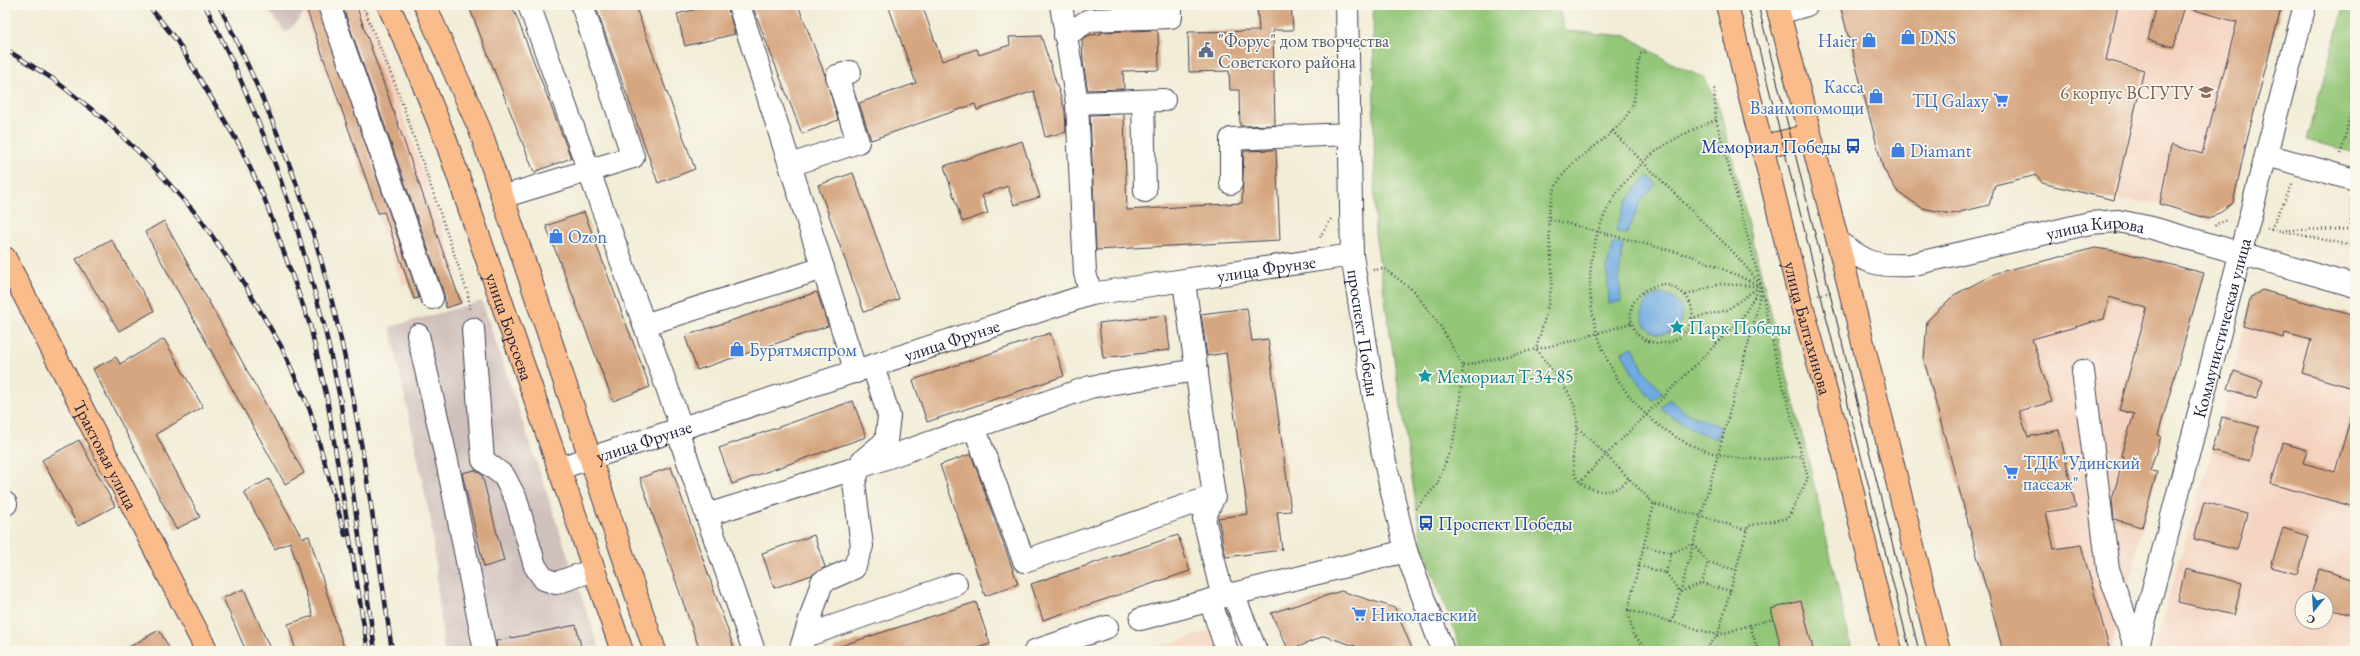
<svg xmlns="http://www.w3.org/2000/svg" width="2360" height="656" font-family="'EB Garamond',serif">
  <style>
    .built { fill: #f4d3c0; fill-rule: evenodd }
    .industrial { fill: #d0c0bc }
    .green { fill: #93c677; stroke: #5a7459 }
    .water { fill: #70abe1; stroke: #49668e }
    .building { fill: #d5a680 }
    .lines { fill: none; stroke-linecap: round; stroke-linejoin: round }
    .minor-casing { stroke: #414052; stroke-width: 24 }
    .major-casing { stroke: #414052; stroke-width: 24 }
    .path { stroke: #414052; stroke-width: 2.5; stroke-dasharray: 1 3; stroke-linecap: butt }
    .minor { stroke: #fff; stroke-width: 22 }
    .major { stroke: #fabc8b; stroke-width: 22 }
    .tram { stroke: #22223b; stroke-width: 1 }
    .rail-casing { stroke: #22223b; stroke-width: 4.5 }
    .rail { stroke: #fbf7ec; stroke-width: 3; stroke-dasharray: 9; stroke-linecap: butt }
    .labels { text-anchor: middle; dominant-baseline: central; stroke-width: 3.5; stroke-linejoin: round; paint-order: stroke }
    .shop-label { font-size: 18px; fill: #366cbe; stroke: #fbf7ec; text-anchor: start }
    .service-label { font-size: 18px; fill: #4e5e75; stroke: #fbf7ec; text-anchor: start }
    .education-label { font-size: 18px; fill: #785e54; stroke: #fbf7ec; text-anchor: end }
    .transit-label { font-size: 18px; fill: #164399; stroke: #fbf7ec; text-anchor: end }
    .street-label { font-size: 18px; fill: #22223b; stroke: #fbf7ec }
    .culture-label { font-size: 18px; fill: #0d838f; stroke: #fbf7ec; text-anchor: start }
  </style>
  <rect width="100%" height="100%" fill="#fbf7ec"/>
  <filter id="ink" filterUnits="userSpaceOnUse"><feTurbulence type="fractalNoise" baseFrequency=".025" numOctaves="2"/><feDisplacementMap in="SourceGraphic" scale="8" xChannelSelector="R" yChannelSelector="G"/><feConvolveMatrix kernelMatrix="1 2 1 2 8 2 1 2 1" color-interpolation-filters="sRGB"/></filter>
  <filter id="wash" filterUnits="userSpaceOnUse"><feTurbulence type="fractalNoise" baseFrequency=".012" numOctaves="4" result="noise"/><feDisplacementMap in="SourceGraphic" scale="16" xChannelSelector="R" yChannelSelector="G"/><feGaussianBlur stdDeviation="0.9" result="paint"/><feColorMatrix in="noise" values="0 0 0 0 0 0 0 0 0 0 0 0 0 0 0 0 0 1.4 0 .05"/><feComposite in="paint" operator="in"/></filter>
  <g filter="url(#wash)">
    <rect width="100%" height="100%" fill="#f2edd7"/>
    <g class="built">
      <path d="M307,5H365L457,272L403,285L304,14Z"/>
      <path d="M1840,5H2282L2247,139L2233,203L2209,219L2160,204L2114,200L2037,175L1883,168Z"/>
      <path d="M2121,252L2204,273L2162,422L2161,436L2152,464L2157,472L2111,651H2003L1924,360L1954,295Z"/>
      <path d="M2262,290L2355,316V651H2153L2222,417L2251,297ZM2302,598H2326V622H2302Z"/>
      <path d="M1229,625L1238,651H1145Z"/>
    </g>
    <g class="industrial">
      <path d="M264,5H307L304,14L286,33Z"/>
      <path d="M482,301L600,651H444L431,522L390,327Z"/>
    </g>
    <g class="green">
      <path d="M1373,5H1558L1565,31L1628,36L1669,62L1705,78L1719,107L1809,462L1852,651H1462L1422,545L1375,233Z"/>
      <path d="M2344,5H2355V153L2307,140Z"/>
    </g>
    <g class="water">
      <path d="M1649,176L1656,184L1640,203L1627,234L1616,232C1621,209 1631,191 1649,176Z"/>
      <path d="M1613,242L1623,245L1619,277L1621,301L1609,304L1607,269Z"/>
      <circle cx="1662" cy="314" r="20"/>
      <path d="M1633,347L1644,371L1662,392L1653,400L1635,378L1622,352Z"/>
      <path d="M1669,399L1688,414L1721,427L1717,439C1695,432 1678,422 1661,408Z"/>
    </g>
    <g id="blocks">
      <g class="building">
        <path d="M305,5H317L419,298L414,299L384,212L378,213Z"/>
        <path d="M342,5H356L461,303L446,308L444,294Z"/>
        <path d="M479,5H512L571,158L534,172L470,9Z"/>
        <path d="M595,5H635L695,169L658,183Z"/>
        <path d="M714,5H727L735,34L685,46L677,14Z"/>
        <path d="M752,5H798L825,75L838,120L802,134Z"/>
        <path d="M888,5H922L942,61L977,49L979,55L1010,45L1009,37L1041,36L1065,110L1066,132L1045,137L1034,91L977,110L975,104L871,140L859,103L916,83Z"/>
        <path d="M1100,5H1155L1101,7Z"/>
        <path d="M1257,5H1291L1293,30H1273L1275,125L1240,126L1239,90H1230L1229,71L1189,72L1188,32L1259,31Z"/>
        <path d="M1840,5H2118L2106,60L2144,70L2114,200L2050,185L2042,183L2037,175L1995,185L1989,205L1952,214L1922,208L1897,191L1883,168Z"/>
        <path d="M2157,5H2185L2174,47L2148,40Z"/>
        <path d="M2192,5H2282L2247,139L2233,203L2209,219L2160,204L2171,145L2202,154L2237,22L2191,9Z"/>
        <path d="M1156,30L1158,33L1159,70L1123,71L1124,89L1088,90L1083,63L1082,39L1090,35L1101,34V32Z"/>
        <path d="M1124,114L1127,210L1242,203L1244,151L1276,150L1280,240L1096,250L1090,115Z"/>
        <path d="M1022,141L1040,197L1014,205L1008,186L982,195L988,213L962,222L944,166Z"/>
        <path d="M853,173L899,299L864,312L818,185Z"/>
        <path d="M584,212L650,387L613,401L546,226Z"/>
        <path d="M164,221L304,473L285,484L145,232Z"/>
        <path d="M111,239L154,311L119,331L76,259Z"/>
        <path d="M2095,248L2121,252L2204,273L2158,435L2161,436L2150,471L2157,472L2142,527L2114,519L2112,500L2124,456L2121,455L2134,414L2119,410L2147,308L2109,297L2104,319L2032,339L2052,402L2019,411L2028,437L2059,430L2076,507L2046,512L2054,549L2081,545L2110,651H2003L1924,360L1927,321L1954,295L1996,273Z"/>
        <path d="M2262,290L2355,316V389L2302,373L2311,340L2285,333L2284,338L2243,326L2251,297Z"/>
        <path d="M817,292L828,326L697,370L685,336Z"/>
        <path d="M1247,308L1252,341L1268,339L1291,511L1277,512L1282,550L1226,557L1218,518L1248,514L1226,353L1207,356L1201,314Z"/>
        <path d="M1166,315L1170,350L1103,358L1099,323Z"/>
        <path d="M1050,333L1064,376L927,422L913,380Z"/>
        <path d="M164,339L203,407L156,434L200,517L176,529L93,369L116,357L120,364Z"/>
        <path d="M2234,371L2263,381L2256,399L2228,389Z"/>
        <path d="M853,401L866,437L732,484L719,448Z"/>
        <path d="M2222,417L2259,427L2249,461L2212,451Z"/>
        <path d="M2351,417L2355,418V507L2271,484L2283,443L2307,450L2303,463L2335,472Z"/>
        <path d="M79,440L115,506L78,526L42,460Z"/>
        <path d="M971,454L1018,584L985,596L940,465Z"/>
        <path d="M671,467L735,651H700L640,478Z"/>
        <path d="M475,470L482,475L504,561L484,567L462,473Z"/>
        <path d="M269,479L302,538L309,536L345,651H296L288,624L313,616L290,542L275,549L244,492Z"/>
        <path d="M2204,502L2247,513L2237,550L2194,539Z"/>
        <path d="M2283,528L2309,536L2298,574L2271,567Z"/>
        <path d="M814,535L825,567L812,575L774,588L762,553Z"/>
        <path d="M1178,535L1190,571L1043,620L1031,584Z"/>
        <path d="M2185,569L2242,583L2234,615L2178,602Z"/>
        <path d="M2319,569L2355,580V616L2326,608V598H2310Z"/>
        <path d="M244,589L271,651H246L223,598Z"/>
        <path d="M1341,591L1395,608L1413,651H1357L1355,646L1324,636L1289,651L1271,613Z"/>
        <path d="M1801,601L1813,649L1782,651L1771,609Z"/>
        <path d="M976,602L990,644L967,651H834V648Z"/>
        <path d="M576,625L582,651H497L496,641Z"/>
        <path d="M159,630L171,651H122Z"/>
      </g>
    </g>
  </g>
  <g filter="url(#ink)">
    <use href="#blocks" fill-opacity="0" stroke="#414052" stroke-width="1"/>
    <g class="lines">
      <g class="minor-casing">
        <g id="minor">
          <path d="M329,5L432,298"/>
          <path d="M529,5L682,429"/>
          <path d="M739,5L856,372"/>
          <path d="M1061,5L1077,103L1085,273L1091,294"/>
          <path id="s1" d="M1347,5L1352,255L1382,449L1397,513L1406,551L1443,651"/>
          <path d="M1779,13L1807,5"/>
          <path d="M1065,36L1089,20L1171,17V5"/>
          <path d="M1143,101L1145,191"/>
          <path d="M1077,103L1164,100"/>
          <path d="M2267,155L2355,180"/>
          <path d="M791,165L858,142L837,76L850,72"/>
          <path d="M1231,183V139L1350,134"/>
          <path d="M502,197L633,157L582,5"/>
          <path id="s2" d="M1838,242C1866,262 1874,267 1910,265L2090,223L2118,221L2152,228L2355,286"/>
          <path d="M1184,282L1214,496L1204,519L1220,586L1225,592L1233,594L1406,551"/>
          <path d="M644,325L823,268"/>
          <path d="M473,329L483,460L504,476L516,499L535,566L544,579L556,583L594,570"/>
          <path d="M418,335L448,466L485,651"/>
          <path d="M2083,371L2108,569L2137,651"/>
          <path d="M974,427L1024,561L1214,496"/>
          <path d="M677,430L754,651"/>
          <path id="s3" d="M560,468L1091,294L1352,255"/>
          <path d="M5,503L6,504"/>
          <path d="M707,515L860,467L1090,387L1197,370"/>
          <path d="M1210,600L1227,651"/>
          <path d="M1141,619L1233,594L1256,651"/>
          <path d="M805,636L956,584"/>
          <path d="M800,651L822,582L854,568L862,546L854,483L862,461L886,441L889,416L873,366"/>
          <path d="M1035,651L1107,627"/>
          <path id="s4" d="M2137,651L2305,5"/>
        </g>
      </g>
      <g class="major-casing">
        <g id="major">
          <path id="s5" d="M388,5L409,49L445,138L622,651"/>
          <path d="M425,5L480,130L655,651"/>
          <path id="s6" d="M1727,5L1800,299L1843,452L1891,651"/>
          <path d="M1777,5L1838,242L1939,651"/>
          <path d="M1761,147L1810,135"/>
          <path id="s7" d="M5,258L207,651"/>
        </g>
      </g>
      <g class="path">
        <path d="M362,5L367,14"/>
        <path d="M366,14L398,91L468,294L470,310"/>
        <path d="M1716,120C1680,134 1649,151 1625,182C1550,275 1603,425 1717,454C1746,462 1773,459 1801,456"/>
        <path d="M1612,131L1735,254L1760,284"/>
        <path d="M2341,154L2355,95"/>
        <path d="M2351,200V229"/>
        <path d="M1550,219L1695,257L1759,285"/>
        <path d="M2215,226L2216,224L2228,220"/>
        <path d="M2267,228L2355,246"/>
        <path d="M2271,229L2293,183"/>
        <path d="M2282,230L2355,229"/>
        <path d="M1320,237L1331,219"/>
        <path d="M1373,270L1385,269L1414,291L1441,327L1463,366L1459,410L1453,442L1437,485L1415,509"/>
        <path d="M1664,284C1714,297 1690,352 1652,342C1646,341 1639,337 1635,331C1622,306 1640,287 1664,284Z"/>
        <path d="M1686,295L1720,284L1759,286"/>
        <path d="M1818,295L1831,292"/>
        <path d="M1691,319L1727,310L1759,287"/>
        <path d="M1463,366L1572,341L1631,323"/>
        <path d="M1578,428L1606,455L1580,482"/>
        <path d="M1629,479C1620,488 1609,494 1596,490C1553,479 1585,435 1575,408C1568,387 1549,367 1536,349C1542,327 1551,301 1552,278C1553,252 1544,222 1552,197C1562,157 1611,145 1630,110C1639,92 1634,72 1641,54L1648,51"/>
        <path d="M1654,504L1628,610L1672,622"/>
        <path d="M1746,530L1701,516L1754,323L1761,289"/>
        <path d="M1671,553L1693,544L1708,562"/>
        <path d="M1639,566L1666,573L1671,553L1644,546"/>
        <path d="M1666,573L1680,592L1702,583"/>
        <path d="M1730,591L1702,583L1708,562L1736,570"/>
        <path d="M1628,610L1633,634L1648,651"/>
        <path d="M1803,610H1806"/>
        <path d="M1750,625L1774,619"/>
        <path d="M1704,651L1718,635L1748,526L1788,518L1808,478L1776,359L1761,286L1716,120L1714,86"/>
        <path d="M1758,651L1750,625L1718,635L1672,622L1701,516L1654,504L1606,455L1742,318L1761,286"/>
      </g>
      <use href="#minor" class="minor"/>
      <use href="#major" class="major"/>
      <g class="tram">
        <path d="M1748,5L1910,651"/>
        <path d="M1758,5L1919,651"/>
      </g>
      <g class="rail-casing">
        <g id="rail">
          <path d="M148,5L177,41L240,146L265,200L310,325L327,398L368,651"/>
          <path d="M205,5L236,69L271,153L294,218L324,325L340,398L375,651"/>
          <path d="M219,5C253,73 283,142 307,214C353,355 371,504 392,651"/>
          <path d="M5,49L53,79L104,119L153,166L199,217L237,272L281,346L310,410L345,535"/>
        </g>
      </g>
      <use href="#rail" class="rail"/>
    </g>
  </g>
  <defs>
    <g id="shop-bare" transform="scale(1.2)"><path d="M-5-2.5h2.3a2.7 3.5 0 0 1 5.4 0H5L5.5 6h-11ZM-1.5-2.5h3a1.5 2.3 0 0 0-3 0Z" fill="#3f7fe0" stroke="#fbf7ec" stroke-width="2.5" paint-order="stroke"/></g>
    <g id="civic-bare" transform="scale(1.2)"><path d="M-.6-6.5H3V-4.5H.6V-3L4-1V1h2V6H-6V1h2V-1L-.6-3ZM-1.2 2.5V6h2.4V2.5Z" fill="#5c6f8a" stroke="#fbf7ec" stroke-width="2.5" paint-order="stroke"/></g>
    <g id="university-bare" transform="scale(1.2)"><path d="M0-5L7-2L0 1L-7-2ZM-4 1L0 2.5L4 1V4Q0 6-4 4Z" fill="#8d6e63" stroke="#fbf7ec" stroke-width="2.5" paint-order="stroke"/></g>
    <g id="supermarket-bare" transform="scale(1.2)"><path d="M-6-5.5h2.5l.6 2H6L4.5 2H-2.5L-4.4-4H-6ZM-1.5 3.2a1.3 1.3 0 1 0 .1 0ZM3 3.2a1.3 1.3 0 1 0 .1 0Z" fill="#3f7fe0" stroke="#fbf7ec" stroke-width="2.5" paint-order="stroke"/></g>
    <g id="bus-bare" transform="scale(1.2)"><path d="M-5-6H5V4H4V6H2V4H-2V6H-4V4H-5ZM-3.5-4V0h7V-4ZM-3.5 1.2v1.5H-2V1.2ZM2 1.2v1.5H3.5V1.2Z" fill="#1a4fb4" stroke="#fbf7ec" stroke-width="2.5" paint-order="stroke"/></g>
    <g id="sight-bare" transform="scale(1.2)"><path d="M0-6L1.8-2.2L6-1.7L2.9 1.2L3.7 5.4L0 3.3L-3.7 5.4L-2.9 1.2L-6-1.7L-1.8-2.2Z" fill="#0f9aa8" stroke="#fbf7ec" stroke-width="2.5" paint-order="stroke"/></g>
  </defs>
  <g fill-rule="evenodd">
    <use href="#shop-bare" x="1908" y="37"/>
    <use href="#shop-bare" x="1869" y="40"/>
    <use href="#civic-bare" x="1206" y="50"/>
    <use href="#university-bare" x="2206" y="92"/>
    <use href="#shop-bare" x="1876" y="96"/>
    <use href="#supermarket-bare" x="2001" y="100"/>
    <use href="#bus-bare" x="1853" y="146"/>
    <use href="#shop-bare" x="1898" y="150"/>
    <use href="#shop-bare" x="556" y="236"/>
    <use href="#sight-bare" x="1677" y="327"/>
    <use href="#shop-bare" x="737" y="349"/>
    <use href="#sight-bare" x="1425" y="376"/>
    <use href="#supermarket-bare" x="2011" y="472"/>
    <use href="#bus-bare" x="1426" y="523"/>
    <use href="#supermarket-bare" x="1359" y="614"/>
  </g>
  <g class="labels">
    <g class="shop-label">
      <text x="1920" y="37">DNS</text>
      <text x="1857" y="40" text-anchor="end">Haier</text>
      <text x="1864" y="86" text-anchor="end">Касса<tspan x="1864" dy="21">Взаимопомощи</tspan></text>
      <text x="1989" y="100" text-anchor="end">ТЦ Galaxy</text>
      <text x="1910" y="150">Diamant</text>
      <text x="568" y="236">Ozon</text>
      <text x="749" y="349">Бурятмяспром</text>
      <text x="2023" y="462">ТДК "Удинский<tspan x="2023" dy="21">пассаж"</tspan></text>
      <text x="1371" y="614">Николаевский</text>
    </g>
    <g class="service-label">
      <text x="1218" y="40">"Форус" дом творчества<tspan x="1218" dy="21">Советского района</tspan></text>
    </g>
    <g class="education-label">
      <text x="2194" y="92">6 корпус ВСГУТУ</text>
    </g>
    <g class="transit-label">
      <text x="1841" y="146">Мемориал Победы</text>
      <text x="1438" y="523" text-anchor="start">Проспект Победы</text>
    </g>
    <g class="street-label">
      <text stroke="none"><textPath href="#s2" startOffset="268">улица Кирова</textPath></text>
      <text stroke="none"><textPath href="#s3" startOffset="736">улица Фрунзе</textPath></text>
      <text stroke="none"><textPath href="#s5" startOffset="344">улица Борсоева</textPath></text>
      <text stroke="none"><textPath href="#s6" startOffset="333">улица Балтахинова</textPath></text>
      <text stroke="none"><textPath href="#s4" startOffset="334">Коммунистическая улица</textPath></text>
      <text stroke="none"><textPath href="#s1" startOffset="329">проспект Победы</textPath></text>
      <text stroke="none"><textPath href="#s3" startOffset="412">улица Фрунзе</textPath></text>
      <text stroke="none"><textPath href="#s3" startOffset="88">улица Фрунзе</textPath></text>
      <text stroke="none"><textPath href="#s7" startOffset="221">Трактовая улица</textPath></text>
    </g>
    <g class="culture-label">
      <text x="1689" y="327">Парк Победы</text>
      <text x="1437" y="376">Мемориал Т-34-85</text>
    </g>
  </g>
  <rect width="2360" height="656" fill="none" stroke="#fbf7ec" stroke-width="20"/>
  <g transform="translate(2314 610) rotate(198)"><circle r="19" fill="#fbf7ec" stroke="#a4a2a5"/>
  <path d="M0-3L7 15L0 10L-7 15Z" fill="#1f6fb2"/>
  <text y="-6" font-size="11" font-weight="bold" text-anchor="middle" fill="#22223b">С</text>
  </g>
</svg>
